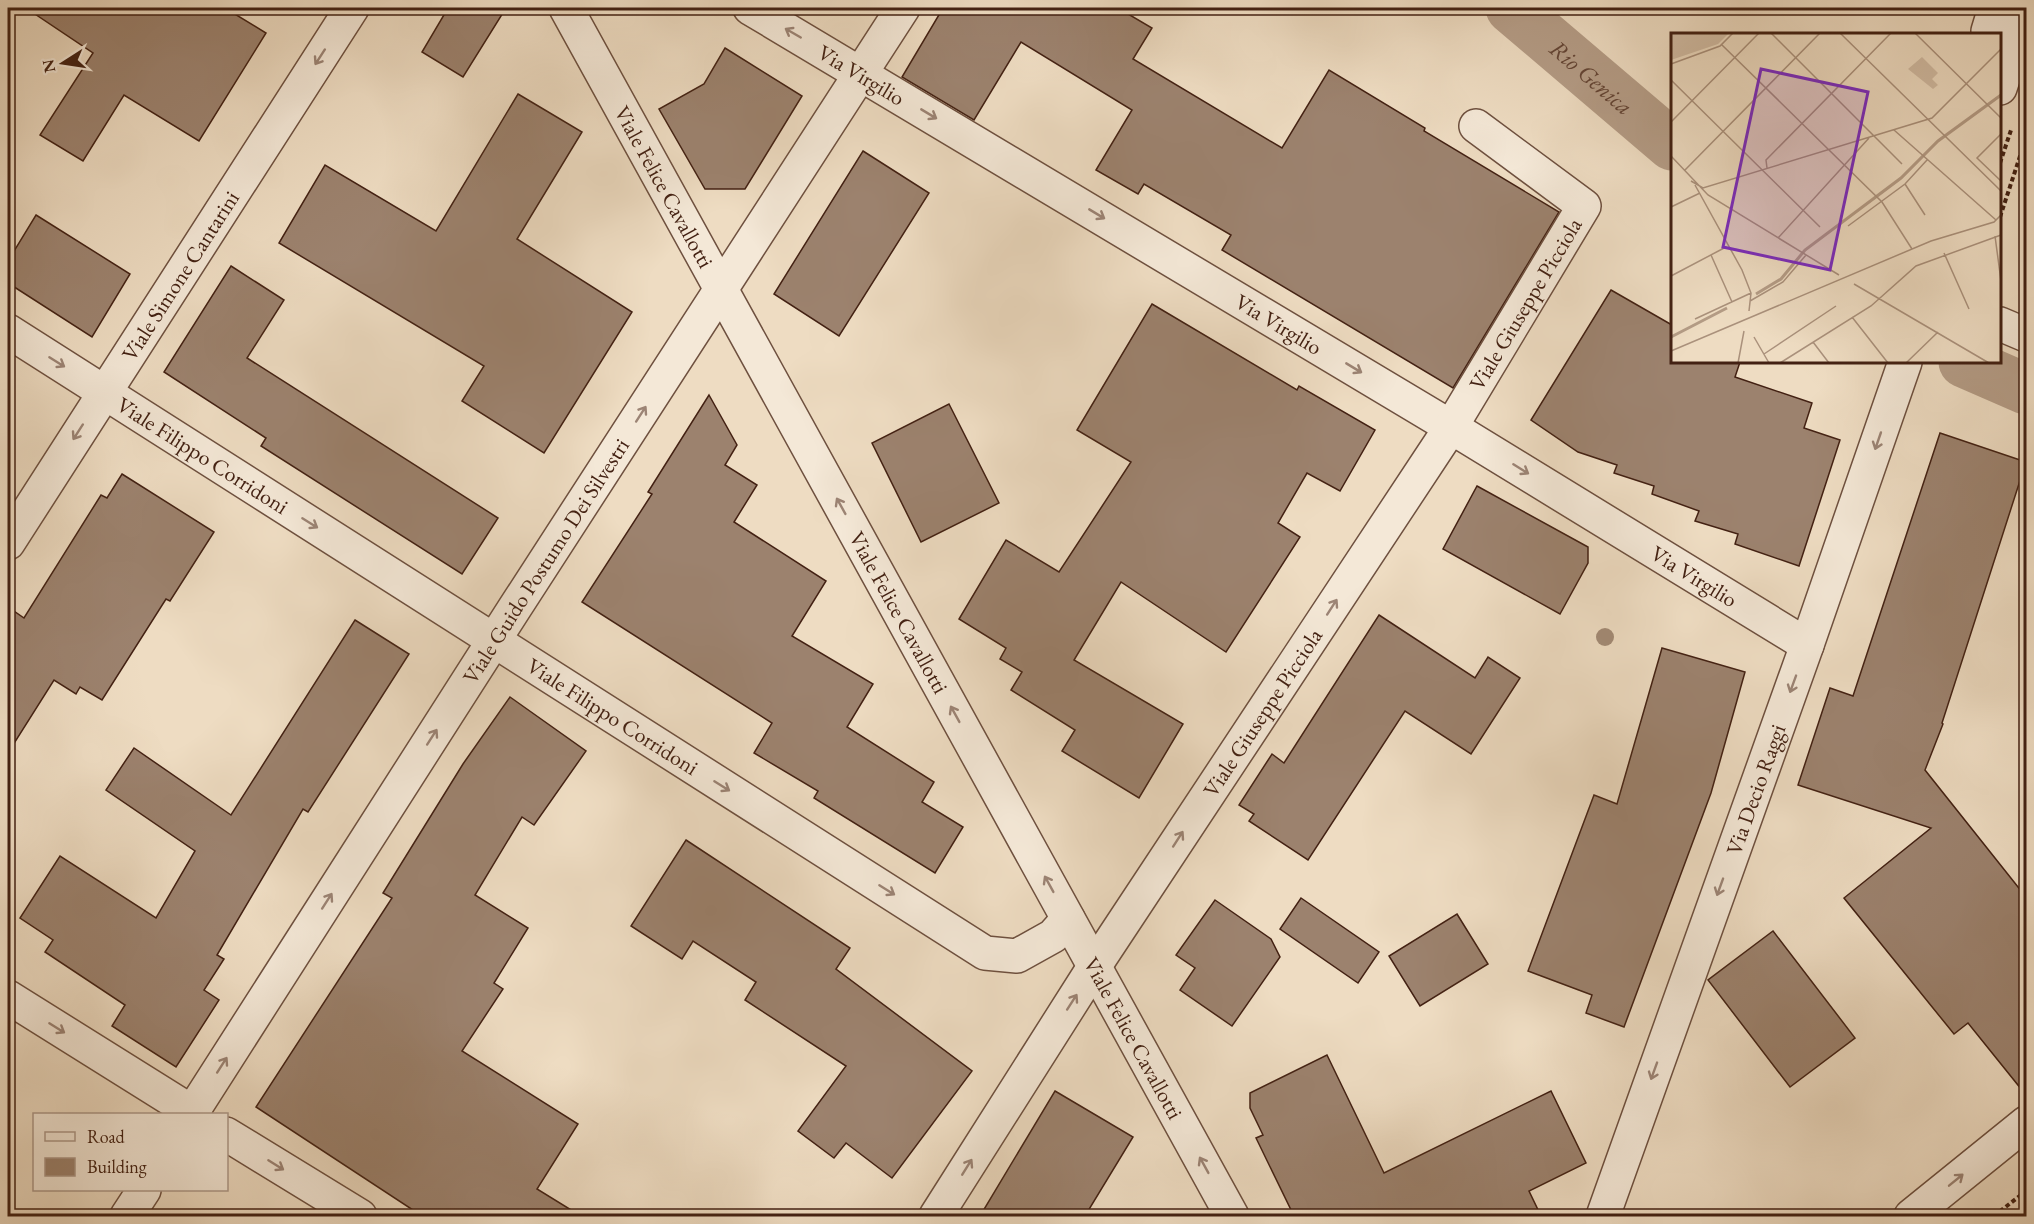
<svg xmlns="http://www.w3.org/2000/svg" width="2034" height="1224" font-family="'EB Garamond',serif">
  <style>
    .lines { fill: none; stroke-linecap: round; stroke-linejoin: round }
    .canal { stroke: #b49c86; stroke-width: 51 }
    .building { fill: #9c826e; stroke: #432113; stroke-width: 1.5 }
    .minor-casing { stroke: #6e503f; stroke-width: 36 }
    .path { stroke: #432113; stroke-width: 4; stroke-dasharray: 4.5 3; stroke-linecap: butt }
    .minor { stroke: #f4e8d7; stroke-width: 33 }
    .tree { fill: #a38b76 }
    .oneway { stroke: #9c8475 }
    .labels { text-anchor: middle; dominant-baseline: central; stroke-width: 4.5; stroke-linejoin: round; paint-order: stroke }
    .street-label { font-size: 22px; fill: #432113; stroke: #f4e8d7 }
    .water-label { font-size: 24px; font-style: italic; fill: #654636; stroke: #f4e8d7 }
    .inset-river { fill: none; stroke: #b49c86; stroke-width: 3 }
    .inset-road { fill: none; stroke: #aa917c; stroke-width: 1.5 }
    .view { fill: #7b2cbf; fill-opacity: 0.15; stroke: #7b2cbf; stroke-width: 3 }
    .inset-edge { fill: none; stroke: #432113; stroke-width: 3 }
  </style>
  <rect width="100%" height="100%" fill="#eedcc2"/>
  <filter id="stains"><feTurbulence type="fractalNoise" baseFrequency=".00333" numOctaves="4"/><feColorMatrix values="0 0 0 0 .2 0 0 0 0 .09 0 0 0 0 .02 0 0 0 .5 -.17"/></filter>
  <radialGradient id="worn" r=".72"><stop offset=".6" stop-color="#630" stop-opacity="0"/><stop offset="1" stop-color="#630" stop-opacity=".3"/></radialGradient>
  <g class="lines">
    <g class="canal">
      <path id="s1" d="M1511,8L1672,145"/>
      <path d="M1964,362L2026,389"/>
    </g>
  </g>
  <g class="building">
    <path d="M26,8H225L266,33L199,141L124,95L83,161L40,135L93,53Z"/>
    <path d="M448,8H506L463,77L422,52Z"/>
    <path d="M943,8H1118L1152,28L1133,59L1282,148L1329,70L1425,128L1424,131L1559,212L1453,388L1222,250L1231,235L1144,184L1138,194L1096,170L1132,110L1021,42L974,120L902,77Z"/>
    <path d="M725,48L802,96L745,189H705L659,109L704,84Z"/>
    <path d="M518,94L582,132L517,239L632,312L544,453L462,401L484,366L279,243L325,165L436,231Z"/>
    <path d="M863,151L929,193L839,336L774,294Z"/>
    <path d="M36,215L130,274L92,337L8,283V261Z"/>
    <path d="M231,266L284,300L247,358L498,518L462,574L261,446L266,438L164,372Z"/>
    <path d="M1611,290L1672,325V362H1740L1735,377L1812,403L1804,428L1840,440L1799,566L1735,544L1738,534L1695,521L1699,511L1652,494L1654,486L1614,473L1617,465L1578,452L1531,420Z"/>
    <path d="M1152,304L1297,390L1299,386L1375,430L1340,491L1307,473L1278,523L1300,537L1226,652L1121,582L1074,660L1183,724L1139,798L1062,751L1075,730L1011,690L1022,672L1000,659L1006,648L959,619L1006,540L1059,572L1131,462L1077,430Z"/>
    <path d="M709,395L737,445L725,465L757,485L734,522L826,581L792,636L873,684L847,727L934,782L922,802L963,827L935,873L814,798L818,791L754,753L772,723L582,602L652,494L648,492Z"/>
    <path d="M949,404L999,503L921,542L872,443Z"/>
    <path d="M1940,433L2026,462L1942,723L1943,724L1925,770L2026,897V1095L1968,1023L1954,1034L1844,898L1931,828L1798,785L1830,688L1853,696Z"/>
    <path d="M122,474L214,532L170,601L166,599L102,700L80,687L76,694L54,680L8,753V607L24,618L101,495L107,498Z"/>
    <path d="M1477,486L1588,547V563L1560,614L1443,549Z"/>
    <path d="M1379,615L1475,678L1488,657L1520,678L1471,754L1405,711L1308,860L1249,821L1254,814L1239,805L1272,754L1284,763Z"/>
    <path d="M355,620L409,654L308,812L303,809L217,955L224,959L204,990L219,1000L176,1067L112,1026L125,1005L45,952L53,940L20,918L60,856L156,918L195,851L106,790L134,748L231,815Z"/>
    <path d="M1662,648L1745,672L1711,793L1624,1027L1586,1013L1592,995L1528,971L1594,795L1617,804Z"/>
    <path d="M510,697L586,751L534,825L522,817L475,895L528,928L494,983L503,989L462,1051L578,1124L537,1189L581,1216H422L256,1107L392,898L383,893L463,764Z"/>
    <path d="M686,840L850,948L836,969L972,1071L892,1178L846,1143L834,1158L798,1131L846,1066L745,1000L756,982L693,941L682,959L631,926Z"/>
    <path d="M1301,898L1379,952L1358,983L1280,929Z"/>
    <path d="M1215,900L1271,939L1280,957L1232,1026L1180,990L1195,968L1176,955Z"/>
    <path d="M1457,914L1488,964L1420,1006L1389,956Z"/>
    <path d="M1773,931L1855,1038L1790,1087L1708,980Z"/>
    <path d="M1327,1055L1384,1173L1551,1091L1586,1163L1529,1191L1541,1216H1294L1256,1138L1263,1135L1250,1108V1093Z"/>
    <path d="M1055,1091L1133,1137L1085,1216H980Z"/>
  </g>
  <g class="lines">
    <g class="minor-casing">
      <g id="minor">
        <path id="s2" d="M566,8L1232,1216"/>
        <path id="s3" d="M750,8L1451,427L1807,645"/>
        <path d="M1988,31L1995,8"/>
        <path d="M2000,88L2026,9"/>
        <path d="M2000,324L2026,335"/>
        <path id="s4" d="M8,331L985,953L1017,956L1053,936L1068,919"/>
        <path id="s5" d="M8,543L352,8"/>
        <path d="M8,997L195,1114"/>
        <path id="s6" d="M191,1114L514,609L903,8"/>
        <path d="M226,1134L360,1216"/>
        <path d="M127,1216L144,1190"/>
        <path id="s7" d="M936,1216L1094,967L1451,427L1584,206L1476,126"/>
        <path id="s8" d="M1603,1216L1807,645L1905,362"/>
        <path d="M1911,1216L2026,1123"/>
      </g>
    </g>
    <g class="path">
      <path d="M2000,163L2011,130"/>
      <path d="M2000,217L2026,138"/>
      <path d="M1994,1216L2026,1191"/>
    </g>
    <use href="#minor" class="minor"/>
  </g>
  <circle class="tree" cx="1605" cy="637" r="9"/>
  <defs><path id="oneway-shaft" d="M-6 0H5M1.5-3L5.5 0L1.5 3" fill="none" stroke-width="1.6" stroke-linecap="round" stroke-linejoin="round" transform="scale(1.5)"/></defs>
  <g class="oneway">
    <use href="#oneway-shaft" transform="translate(793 33) rotate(-150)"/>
    <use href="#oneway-shaft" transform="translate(320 57) rotate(123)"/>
    <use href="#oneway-shaft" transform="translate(929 114) rotate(31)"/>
    <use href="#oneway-shaft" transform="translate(1097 214) rotate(31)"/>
    <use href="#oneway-shaft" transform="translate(57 362) rotate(32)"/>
    <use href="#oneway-shaft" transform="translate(1354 368) rotate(31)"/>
    <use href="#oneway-shaft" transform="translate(641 414) rotate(-57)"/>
    <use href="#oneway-shaft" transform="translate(78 432) rotate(123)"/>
    <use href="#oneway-shaft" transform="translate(1878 441) rotate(109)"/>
    <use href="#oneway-shaft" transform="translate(1521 469) rotate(32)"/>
    <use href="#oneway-shaft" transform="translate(841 506) rotate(-119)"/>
    <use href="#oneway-shaft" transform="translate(310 523) rotate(32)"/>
    <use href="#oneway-shaft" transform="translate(1332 607) rotate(-57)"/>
    <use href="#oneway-shaft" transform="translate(1793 684) rotate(110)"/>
    <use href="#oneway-shaft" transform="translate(955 714) rotate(-119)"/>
    <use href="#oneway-shaft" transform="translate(432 737) rotate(-57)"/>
    <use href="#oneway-shaft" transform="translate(722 786) rotate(32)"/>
    <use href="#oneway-shaft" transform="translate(1178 839) rotate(-57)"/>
    <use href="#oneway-shaft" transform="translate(1049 884) rotate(-119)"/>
    <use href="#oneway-shaft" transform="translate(1720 887) rotate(110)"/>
    <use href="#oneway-shaft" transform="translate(887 890) rotate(32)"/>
    <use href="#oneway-shaft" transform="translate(327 901) rotate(-57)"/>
    <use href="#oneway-shaft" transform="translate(1072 1002) rotate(-57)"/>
    <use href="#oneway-shaft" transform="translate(57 1028) rotate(32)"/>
    <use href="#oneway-shaft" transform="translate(222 1065) rotate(-57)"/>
    <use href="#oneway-shaft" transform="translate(1654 1071) rotate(110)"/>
    <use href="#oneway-shaft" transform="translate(276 1165) rotate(32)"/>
    <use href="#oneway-shaft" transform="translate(1204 1165) rotate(-119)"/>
    <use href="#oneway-shaft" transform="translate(967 1167) rotate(-58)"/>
    <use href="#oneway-shaft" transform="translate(1956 1180) rotate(-39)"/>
  </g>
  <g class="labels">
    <g class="street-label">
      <text stroke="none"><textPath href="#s3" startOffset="130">Via Virgilio</textPath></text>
      <text stroke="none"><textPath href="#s2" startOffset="204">Viale Felice Cavallotti</textPath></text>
      <text stroke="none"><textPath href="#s5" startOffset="318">Viale Simone Cantarini</textPath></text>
      <text stroke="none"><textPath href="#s7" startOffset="1086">Viale Giuseppe Picciola</textPath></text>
      <text stroke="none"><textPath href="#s3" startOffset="616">Via Virgilio</textPath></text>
      <text stroke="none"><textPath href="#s4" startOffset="231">Viale Filippo Corridoni</textPath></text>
      <text stroke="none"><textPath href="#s6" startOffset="657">Viale Guido Postumo Dei Silvestri</textPath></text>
      <text stroke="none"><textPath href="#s3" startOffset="1102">Via Virgilio</textPath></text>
      <text stroke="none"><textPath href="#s2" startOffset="690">Viale Felice Cavallotti</textPath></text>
      <text stroke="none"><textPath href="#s7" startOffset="600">Viale Giuseppe Picciola</textPath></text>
      <text stroke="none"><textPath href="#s4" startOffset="717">Viale Filippo Corridoni</textPath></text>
      <text stroke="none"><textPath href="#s8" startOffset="453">Via Decio Raggi</textPath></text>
      <text stroke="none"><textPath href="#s2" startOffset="1176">Viale Felice Cavallotti</textPath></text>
    </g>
    <g class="water-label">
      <text stroke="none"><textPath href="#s1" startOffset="106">Rio Genica</textPath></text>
    </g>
  </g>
  <g transform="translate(1671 33)">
    <rect width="330" height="330" fill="#eedcc2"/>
    <path d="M0,0H58L47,11L0,27ZM251,24L267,40L261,46L267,52L262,56L237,36Z" fill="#d1bca4"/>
    <path class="inset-river" d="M85,261L110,246L134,217L230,145L267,108L330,62M0,304L56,275"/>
    <path class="inset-road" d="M100,0L231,131M169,0L330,158M244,0L330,85M51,12L211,169L241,216M0,31L49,13L62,0M0,47L149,194M0,89L88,0M223,97L325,187M330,101L306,125L330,148M0,123L37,162L168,242M96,135L95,127L220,0M14,137L149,0M20,148L32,155L261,85L330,16M234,151L254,182M24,152L71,237L80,260L78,278M0,174L29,160M177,193L234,151L256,127M324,203L330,248M107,205L198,105M273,220L298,276M40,222L61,269M0,243L55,214M183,251L318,330M79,268L112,249L135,222M181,284L217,330M24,286L80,260M83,304L98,330M142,309L158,330M0,318L260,208L323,189L330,182M93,321L165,273M67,330L73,298M109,330L200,273L245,233L330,202M235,330L267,299"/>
    <path class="view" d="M90,36L197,59L159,237L52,214Z"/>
    <rect width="330" height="330" class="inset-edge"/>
  </g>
  <rect width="2034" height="1224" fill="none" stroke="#eedcc2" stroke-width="30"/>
  <rect x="9" y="9" width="2016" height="1206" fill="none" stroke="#432113" stroke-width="3"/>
  <rect x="15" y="15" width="2004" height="1194" fill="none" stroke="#432113" stroke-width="1.5"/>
  <rect x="33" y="1113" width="195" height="78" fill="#f4e8d7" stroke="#ad9889" stroke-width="1.5"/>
  <rect x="45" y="1132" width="30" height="9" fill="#f4e8d7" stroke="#ad9889" stroke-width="1.5"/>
  <text x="87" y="1143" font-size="18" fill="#432113">Road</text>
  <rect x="45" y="1158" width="30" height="18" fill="#9c826e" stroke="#ad9889" stroke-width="1.5"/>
  <text x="87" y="1173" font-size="18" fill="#432113">Building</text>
  <g transform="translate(63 63) rotate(258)" stroke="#f4e8d7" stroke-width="4.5" paint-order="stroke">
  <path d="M0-4.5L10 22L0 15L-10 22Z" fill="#432113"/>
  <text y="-9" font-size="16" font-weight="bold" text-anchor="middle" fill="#432113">N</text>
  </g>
  <rect width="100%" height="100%" filter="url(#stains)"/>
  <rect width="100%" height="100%" fill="url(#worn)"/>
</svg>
